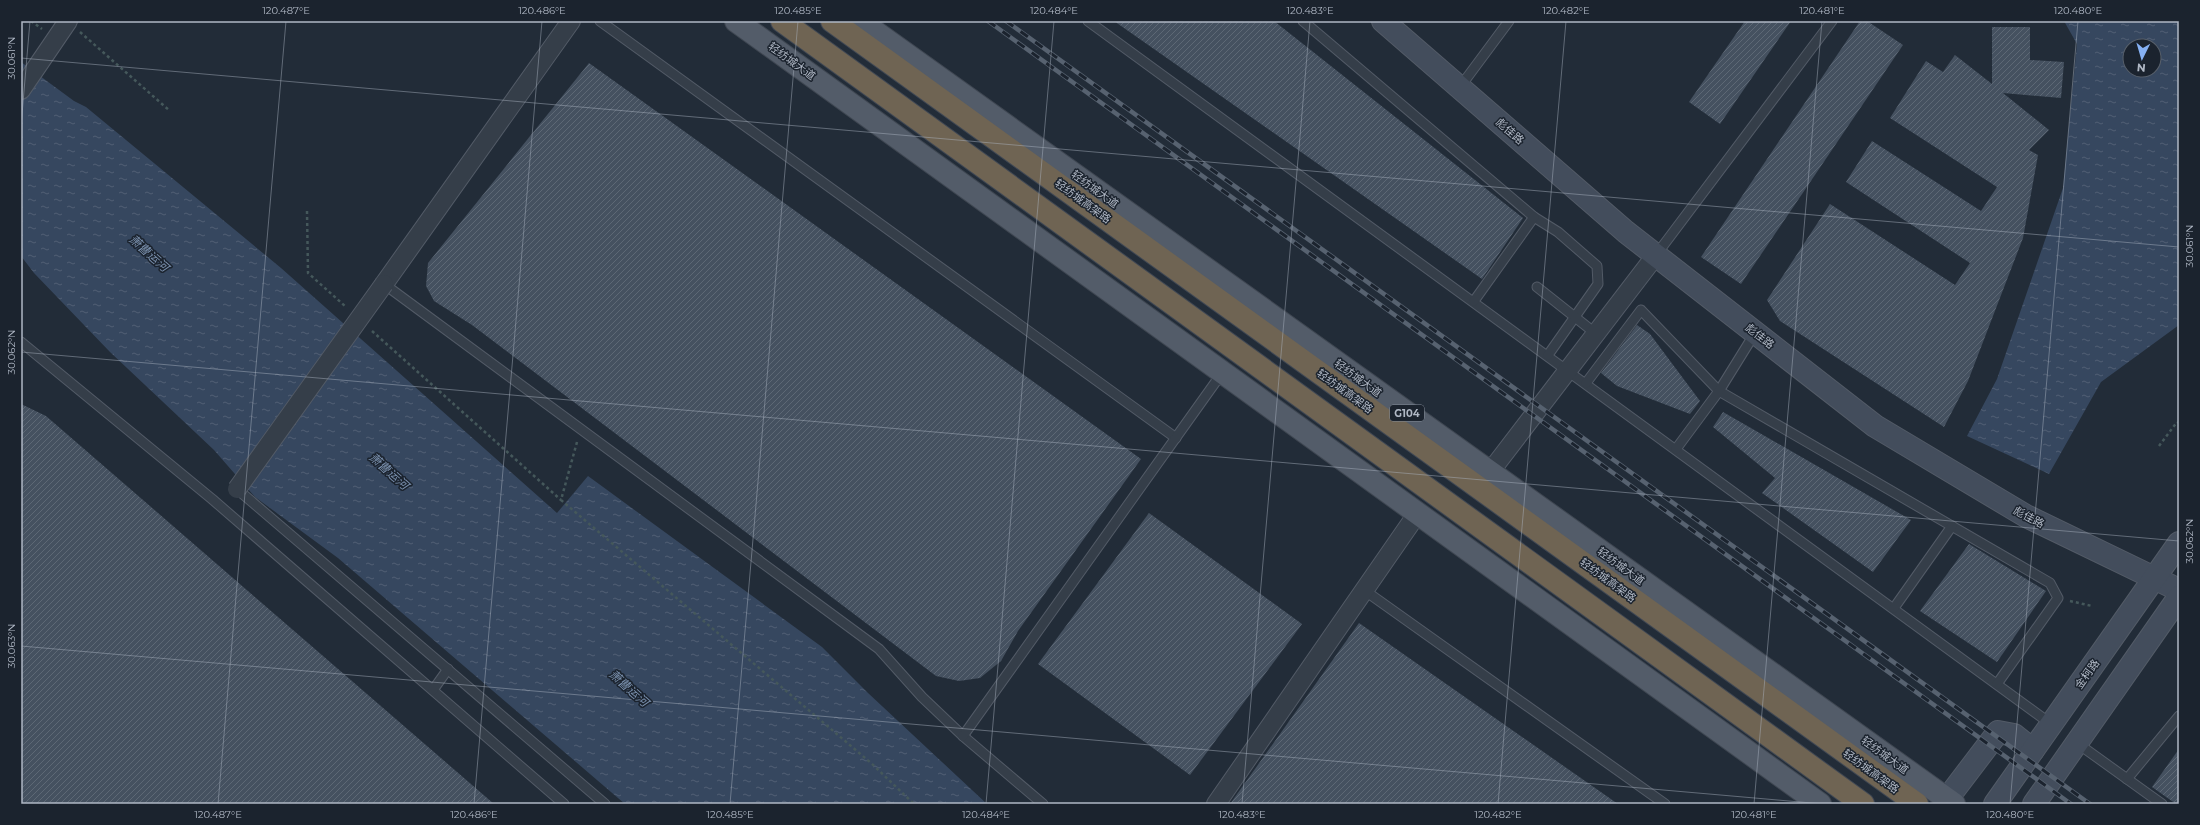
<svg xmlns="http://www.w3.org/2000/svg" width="2200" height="825" font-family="Montserrat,'Noto Sans SC',sans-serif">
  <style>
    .water { fill: url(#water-ripples); fill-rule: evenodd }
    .building { fill: url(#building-hatch) }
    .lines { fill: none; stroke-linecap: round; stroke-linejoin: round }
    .lane-casing { stroke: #535b67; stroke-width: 11 }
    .street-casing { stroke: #535b67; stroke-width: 20 }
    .secondary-casing { stroke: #535b67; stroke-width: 24 }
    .primary-casing { stroke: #3f4752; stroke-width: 24 }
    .highway-casing { stroke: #404854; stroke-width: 24 }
    .path { stroke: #45585b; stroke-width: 2.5; stroke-dasharray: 3 3; stroke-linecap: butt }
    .lane { stroke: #353e49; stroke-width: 9 }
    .street { stroke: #353e49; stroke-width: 18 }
    .secondary { stroke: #434d5c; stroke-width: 22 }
    .primary { stroke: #535c69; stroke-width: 22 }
    .highway { stroke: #6f6453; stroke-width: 22 }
    .rail-casing { stroke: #576270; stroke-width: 4.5 }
    .rail { stroke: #1b232e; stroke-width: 3; stroke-dasharray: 9; stroke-linecap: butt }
    .street-bridge-casing { stroke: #535b67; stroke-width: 20; stroke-linecap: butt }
    .street-bridge { stroke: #353e49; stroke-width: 18 }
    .ticks { fill: none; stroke: #b0b8c5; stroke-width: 1; stroke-opacity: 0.45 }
    .labels { text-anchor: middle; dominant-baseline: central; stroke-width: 3; stroke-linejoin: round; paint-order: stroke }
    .shield { fill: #1b232e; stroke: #838b98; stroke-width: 1 }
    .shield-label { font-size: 10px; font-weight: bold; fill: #b0b8c5 }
    .street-label { font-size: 11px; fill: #b0b8c5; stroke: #1b232e }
    .water-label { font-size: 12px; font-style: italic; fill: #798fac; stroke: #1b232e }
    .neatline { fill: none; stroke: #b0b8c5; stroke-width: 1.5 }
    .ticks-label { font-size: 10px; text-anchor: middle; fill: #b0b8c5 }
  </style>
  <defs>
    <pattern id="water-ripples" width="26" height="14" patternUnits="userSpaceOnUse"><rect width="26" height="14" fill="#36475f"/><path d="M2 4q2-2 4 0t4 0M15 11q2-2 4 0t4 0" fill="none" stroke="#515f74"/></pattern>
    <pattern id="building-hatch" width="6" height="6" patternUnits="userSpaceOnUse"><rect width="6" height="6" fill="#455160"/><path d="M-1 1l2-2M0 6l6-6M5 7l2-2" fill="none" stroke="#5d6875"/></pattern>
  </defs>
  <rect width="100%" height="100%" fill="#222c38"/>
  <g class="water">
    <path d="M2064,21H2179V325L2101,382L2049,474L1967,436L1997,379L2063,188L2077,44ZM2130,46H2154V70H2130Z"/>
    <path d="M21,62L74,101L86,107L281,268L557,513L588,476L822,647L868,693L987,804H625L338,558L255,497L214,450L110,352L34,273L21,256Z"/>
  </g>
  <g class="building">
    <path d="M1114,21H1274L1523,218L1482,279Z"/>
    <path d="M1745,21H1791L1720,124L1689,102Z"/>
    <path d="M1860,21H1867L1903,45L1741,284L1701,257Z"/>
    <path d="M1992,27H2030V60L2064,62L2061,98L2003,93L2049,130L2029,150L2038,155L2023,238L1968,381L1944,427L1780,321L1767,300L1830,204L1955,285L1970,263L1846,182L1872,141L1981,211L1997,187L1890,118L1926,61L1943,72L1955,55L1992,84Z"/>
    <path d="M589,63L1141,459L1018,631L1001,661L980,678L959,681L936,676L472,325L434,301L426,286L428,263Z"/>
    <path d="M1637,325L1650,334L1700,401L1690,414L1617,386L1601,373Z"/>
    <path d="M21,404L46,416L494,804H21Z"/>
    <path d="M1723,412L1911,520L1873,572L1762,493L1775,478L1713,427Z"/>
    <path d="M1149,513L1302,624L1190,775L1038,664Z"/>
    <path d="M1969,544L2046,591L1997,662L1920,611Z"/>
    <path d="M1359,623L1618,804H1230Z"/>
    <path d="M2179,749V804H2176L2152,787Z"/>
  </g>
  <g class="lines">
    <g class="lane-casing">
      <g id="lane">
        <path d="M600,21L1176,438"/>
        <path d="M1088,21L2051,724"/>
        <path d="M1303,21L1534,217L1558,232L1597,266L1598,284L1548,355"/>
        <path d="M1460,87L1509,21"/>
        <path d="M1656,255L1832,21"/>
        <path d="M384,284L879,649L922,697L963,736L1043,804"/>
        <path d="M1537,287L1595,333"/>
        <path d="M1474,301L1534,217"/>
        <path d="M21,342L212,499L564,804"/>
        <path d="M1586,383L1641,310L1719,391L2050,583L2058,598L1997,684"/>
        <path d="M1676,449L1719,391L1755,333"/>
        <path d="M237,489L605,804"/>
        <path d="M1364,590L1665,804"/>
        <path d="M1894,608L1952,526"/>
        <path d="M433,690L448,669"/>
        <path d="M963,736L1222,373"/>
        <path d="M2077,743L2162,804"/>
        <path d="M2127,779L2179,716"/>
      </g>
    </g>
    <g class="street-casing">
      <g id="street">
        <path d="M21,90L68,21"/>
        <path d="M384,284L571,21"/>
        <path d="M1490,472L1656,255"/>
        <path d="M1216,804L1417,514"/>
      </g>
    </g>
    <g class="secondary-casing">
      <g id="secondary">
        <path d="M1383,21L1626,232L1875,426L2026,516L2179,590"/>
        <path d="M1947,799L1998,732L2014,735L2033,750"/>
        <path d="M1995,804L2179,543"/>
        <path d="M2034,804L2179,597"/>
      </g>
    </g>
    <g class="primary-casing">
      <g id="primary">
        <path d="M736,21L1820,804"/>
        <path d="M860,21L1954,804"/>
      </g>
    </g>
    <g class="highway-casing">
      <g id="highway">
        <path d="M782,21L1863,804"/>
        <path d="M832,21L1917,804"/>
      </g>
    </g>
    <g class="path">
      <path d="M31,21L42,29"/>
      <path d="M80,32L170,111"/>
      <path d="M307,211L308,273L346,307"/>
      <path d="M372,331L561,500"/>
      <path d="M577,442L561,500L871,763L914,804"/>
      <path d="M2159,446L2177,422L2179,423"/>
      <path d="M2070,601L2092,606"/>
    </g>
    <use href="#lane" class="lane"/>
    <use href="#street" class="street"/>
    <use href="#secondary" class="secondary"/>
    <use href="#primary" class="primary"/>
    <use href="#highway" class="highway"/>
    <g class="rail-casing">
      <g id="rail">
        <path d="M988,21L2071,804"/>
        <path d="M1006,21L2090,804"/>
      </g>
    </g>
    <use href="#rail" class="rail"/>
    <g class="street-bridge-casing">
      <path id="street-bridge" d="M237,489L384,284"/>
    </g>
    <use href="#street-bridge" class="street-bridge"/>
  </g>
  <path class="ticks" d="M21,58L2179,247M21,126L30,21M21,352L2179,541M21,646L1823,804M218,804L286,21M474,804L542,21M730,804L798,21M986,804L1054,21M1242,804L1310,21M1498,804L1566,21M1754,804L1822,21M2010,804L2078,21"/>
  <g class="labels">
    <rect class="shield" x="1390" y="405" width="34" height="16" rx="3"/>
    <g class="shield-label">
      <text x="1407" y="413">G104</text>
    </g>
    <g class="street-label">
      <text transform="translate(792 61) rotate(36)">轻纺城大道</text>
      <text transform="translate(1510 131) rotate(41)">彪佳路</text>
      <text transform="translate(1095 189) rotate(36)">轻纺城大道</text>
      <text transform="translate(1083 201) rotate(36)">轻纺城高架路</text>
      <text transform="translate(1760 336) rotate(38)">彪佳路</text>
      <text transform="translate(1358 378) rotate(36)">轻纺城大道</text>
      <text transform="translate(1345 391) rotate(36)">轻纺城高架路</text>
      <text transform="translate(2029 517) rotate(28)">彪佳路</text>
      <text transform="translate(1621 566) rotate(36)">轻纺城大道</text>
      <text transform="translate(1608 580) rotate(36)">轻纺城高架路</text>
      <text transform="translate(2087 674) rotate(-55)">金柯路</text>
      <text transform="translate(1885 755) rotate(36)">轻纺城大道</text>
      <text transform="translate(1871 771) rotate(36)">轻纺城高架路</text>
    </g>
    <g class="water-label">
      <text transform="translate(149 253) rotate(42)">萧曹运河</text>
      <text transform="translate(389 471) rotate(42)">萧曹运河</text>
      <text transform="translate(629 688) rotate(42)">萧曹运河</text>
    </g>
  </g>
  <rect width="2200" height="825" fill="none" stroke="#1b232e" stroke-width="44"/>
  <g transform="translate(2142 58) rotate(185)"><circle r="19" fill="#1b232e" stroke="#575f6a"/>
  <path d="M0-3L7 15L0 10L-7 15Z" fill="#86b1f4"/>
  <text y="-6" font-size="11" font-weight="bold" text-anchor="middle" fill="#b0b8c5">N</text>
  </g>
  <rect x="22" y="22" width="2156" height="781" class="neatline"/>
  <g class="ticks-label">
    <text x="286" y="14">120.487°E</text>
    <text x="542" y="14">120.486°E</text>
    <text x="798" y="14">120.485°E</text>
    <text x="1054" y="14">120.484°E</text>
    <text x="1310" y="14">120.483°E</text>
    <text x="1566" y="14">120.482°E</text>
    <text x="1822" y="14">120.481°E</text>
    <text x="2078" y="14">120.480°E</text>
    <text transform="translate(11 58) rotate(-90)" y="4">30.061°N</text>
    <text transform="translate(2189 246) rotate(-90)" y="4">30.061°N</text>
    <text transform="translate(11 352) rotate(-90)" y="4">30.062°N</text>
    <text transform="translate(2189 541) rotate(-90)" y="4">30.062°N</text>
    <text transform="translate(11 646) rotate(-90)" y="4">30.063°N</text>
    <text x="218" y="818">120.487°E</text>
    <text x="474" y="818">120.486°E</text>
    <text x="730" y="818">120.485°E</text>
    <text x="986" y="818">120.484°E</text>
    <text x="1242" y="818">120.483°E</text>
    <text x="1498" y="818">120.482°E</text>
    <text x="1754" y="818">120.481°E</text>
    <text x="2010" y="818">120.480°E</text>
  </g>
</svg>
